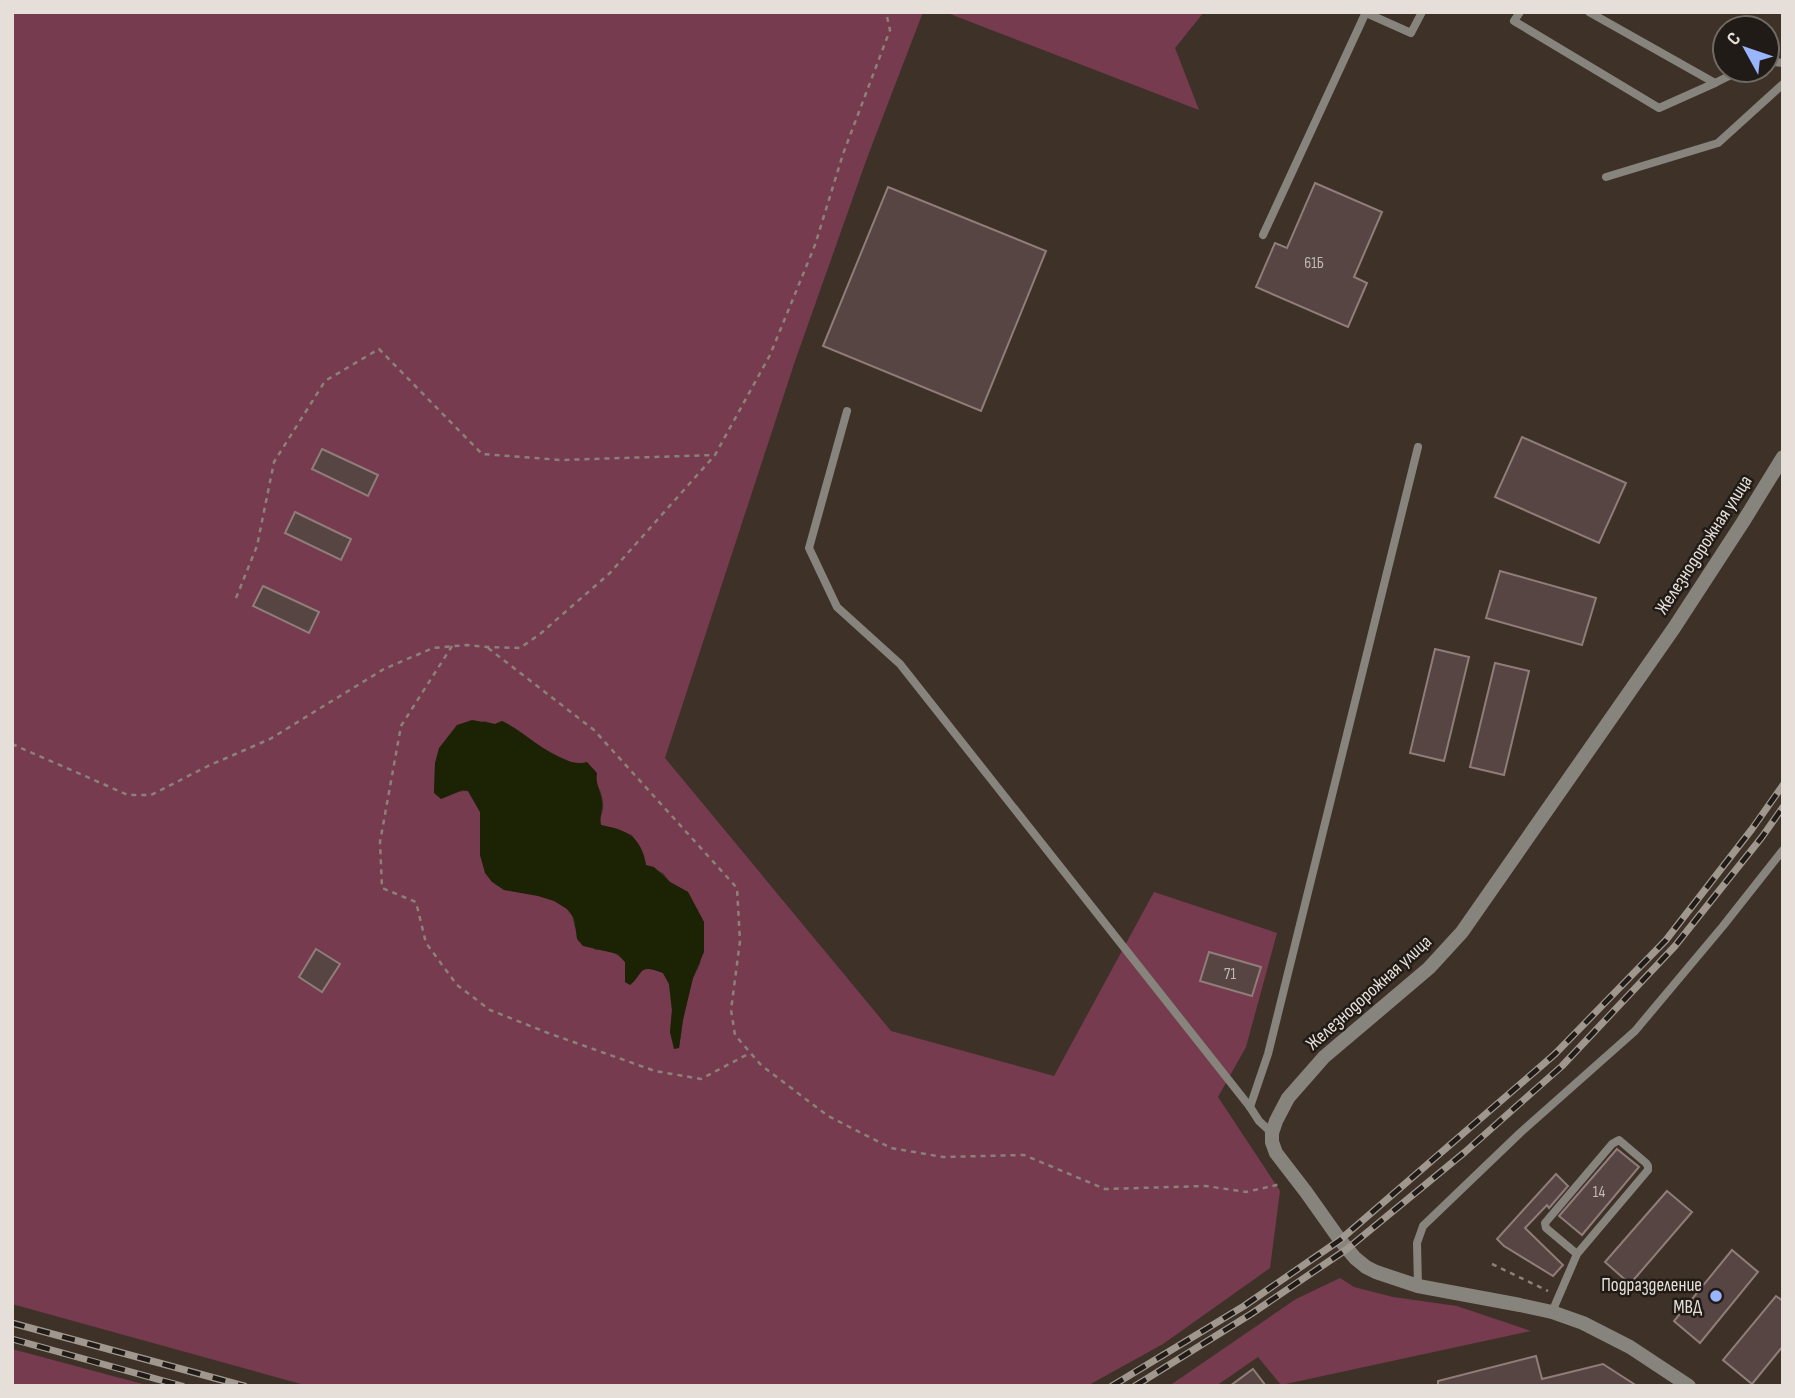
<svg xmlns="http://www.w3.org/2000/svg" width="1795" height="1398" font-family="'Sofia Sans Condensed',sans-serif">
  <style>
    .green { fill: #773b50; fill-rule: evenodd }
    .water { fill: #1c2204 }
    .building { fill: #564542; stroke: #907d7a; stroke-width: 2 }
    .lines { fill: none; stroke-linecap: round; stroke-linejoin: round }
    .path { stroke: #8c8179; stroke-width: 2.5; stroke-dasharray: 5 5; stroke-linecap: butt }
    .service { stroke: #87847d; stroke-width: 8 }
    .tertiary { stroke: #87847d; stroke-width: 14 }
    .rail-casing { stroke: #a0978f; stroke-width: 7 }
    .rail { stroke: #201b16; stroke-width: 4.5; stroke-dasharray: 13; stroke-linecap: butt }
    .poi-dot { fill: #99b5fd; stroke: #201b16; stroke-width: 2.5 }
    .labels { text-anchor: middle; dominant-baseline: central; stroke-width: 5; stroke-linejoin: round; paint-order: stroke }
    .number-label { font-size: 16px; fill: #c2b8b2 }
    .street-label { font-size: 19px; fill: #e6ded8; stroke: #201b16 }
    .poi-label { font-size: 19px; fill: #e6ded8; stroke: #201b16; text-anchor: end }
  </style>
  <rect width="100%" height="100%" fill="#3e3228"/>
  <g class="green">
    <path d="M12,12H923L867,158L795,361L665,758L891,1031L1054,1076L1154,892L1277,933L1246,1047L1218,1097L1280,1191L1270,1268L1163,1344L1087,1386H308L12,1304ZM484,721L495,724L502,721C518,728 529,739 543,748C563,760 588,765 599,788C602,794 604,803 603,809C602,816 599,818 601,825L632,835L644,855L646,865L663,873L670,882L688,892L704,922L700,964L693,978L683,1020L679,1048L672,1039L670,1032L672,1010L669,984L663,973C638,963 644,973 630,985L625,974V962C616,952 608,950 595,950C589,943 580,936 576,929C572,922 575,917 567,909C552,895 524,893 504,890L480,855V812L468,791L434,793L435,763Z"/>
    <path d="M945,12H1204L1175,48L1199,110Z"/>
    <path d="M1340,1278L1354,1287L1393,1297L1457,1306L1531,1331L1281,1385L1258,1357L1216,1386H1169L1296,1299Z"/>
    <path d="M12,1349L150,1386H12Z"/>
  </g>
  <path class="water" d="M472,720L495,724L502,721C524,731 563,770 587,762L597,773C595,784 601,791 602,802C603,810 599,817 601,825C627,830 641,836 646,865L654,867L670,882L688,892L704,922V952L693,978L689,994L683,1020L679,1048L674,1049L670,1032L672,1010L669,984L663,973C638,963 644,973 630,985L625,982V962L618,954L583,946L577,939L574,918L567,909L554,901L538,896L504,890L492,882L485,873L480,855V812L468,791L463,790L441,799L434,793L435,763L439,748L457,725Z"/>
  <g class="building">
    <path d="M1315,183L1382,212L1354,277L1367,283L1348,327L1256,287L1275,243L1287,248Z"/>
    <path d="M888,187L1046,251L981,411L823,346Z"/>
    <path d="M1522,437L1626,483L1599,543L1495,497Z"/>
    <path d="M322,449L378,475L368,496L312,469Z"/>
    <path d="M295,512L351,539L341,560L285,533Z"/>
    <path d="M1500,571L1596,598L1582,645L1486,618Z"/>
    <path d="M263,586L319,612L309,633L253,606Z"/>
    <path d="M1435,649L1469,657L1444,761L1410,753Z"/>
    <path d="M1495,663L1529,671L1504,775L1470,767Z"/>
    <path d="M316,949L340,964L322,992L299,977Z"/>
    <path d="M1209,952L1261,967L1252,996L1200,981Z"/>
    <path d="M1617,1149L1639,1167L1582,1235L1559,1216Z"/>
    <path d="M1556,1174L1568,1186L1549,1208L1547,1205L1525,1228L1563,1265L1553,1276L1504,1246L1497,1239Z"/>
    <path d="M1667,1191L1692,1212L1630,1284L1605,1262Z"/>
    <path d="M1732,1250L1758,1272L1700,1343L1674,1321Z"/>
    <path d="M1776,1296L1783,1301V1346L1752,1384L1723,1360Z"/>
    <path d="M1536,1356L1542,1379L1603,1364L1637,1386H1438V1381Z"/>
    <path d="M1253,1369L1266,1386H1230Z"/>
  </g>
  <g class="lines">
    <g class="path">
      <path d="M236,598L257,546L274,462L325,381L379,349L482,454L561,460L715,455"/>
      <path d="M452,646L401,726L380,842L382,888L416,902L426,943L457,985L490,1010L548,1033L655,1071L701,1079L750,1053"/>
      <path d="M488,648L594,730L737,888L740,941L731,1010L735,1035L761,1065L828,1116L891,1148L943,1157L1024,1155L1105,1189L1206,1186L1246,1192L1281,1184"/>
      <path d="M12,744L128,795H151L208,766L270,739L384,669L433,648L467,645L487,647L520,648L540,634L610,573L715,455L770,355L815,245L843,154L890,30L886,12"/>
      <path d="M1492,1264L1548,1291"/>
    </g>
    <g class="service">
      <path d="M1364,12L1411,33L1422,12"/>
      <path d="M1520,12L1514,21L1659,108L1715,83"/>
      <path d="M1589,12L1715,83L1741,70"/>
      <path d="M1767,61L1783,63"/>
      <path d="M1606,177L1718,143L1783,84"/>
      <path d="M1263,235L1366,12"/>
      <path d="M847,411L809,548L837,607L900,664L1250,1107L1259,1121L1272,1133"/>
      <path d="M1250,1107L1268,1054L1418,447"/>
      <path d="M1418,1286L1417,1243L1423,1226L1520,1133L1635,1031L1723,926L1783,850"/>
      <path d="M1552,1312L1577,1254L1648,1170V1166L1646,1163L1619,1140L1612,1144L1545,1223L1546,1228L1577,1254"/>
    </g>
    <path class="tertiary" d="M1689,1386L1630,1347L1583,1323L1552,1312L1520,1305L1418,1286L1376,1272L1366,1267L1355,1258L1340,1240L1306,1192L1276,1153L1272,1142V1133L1276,1121L1288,1098L1324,1057L1429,968L1462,932L1674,628L1743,522L1783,457"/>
    <g class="rail-casing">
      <g id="rail">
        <path d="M12,1323L244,1386"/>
        <path d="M12,1339L182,1386"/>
        <path d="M1112,1386L1244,1306L1340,1240L1555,1054L1666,940L1752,829L1783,785"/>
        <path d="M1135,1386L1251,1314L1347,1249L1465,1152L1562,1066L1675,946L1762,837L1783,807"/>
      </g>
    </g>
    <use href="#rail" class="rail"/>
  </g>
  <circle class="poi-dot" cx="1716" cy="1296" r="7"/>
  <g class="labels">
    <g class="number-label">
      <text x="1314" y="263">61Б</text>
      <text x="1230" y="974">71</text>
      <text x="1599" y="1192">14</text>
    </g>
    <g class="street-label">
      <text transform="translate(1704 545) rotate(-57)">Железнодорожная улица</text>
      <text transform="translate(1369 993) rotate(-42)">Железнодорожная улица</text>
    </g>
    <g class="poi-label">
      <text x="1702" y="1285">Подразделение<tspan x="1702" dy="22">МВД</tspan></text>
    </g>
  </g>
  <rect width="1795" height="1398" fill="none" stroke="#e6ded8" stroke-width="28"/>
  <g transform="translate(1746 49) rotate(310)"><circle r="33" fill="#201b16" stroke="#6f6964" stroke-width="2"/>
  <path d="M0-5L12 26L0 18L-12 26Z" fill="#99b5fd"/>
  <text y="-10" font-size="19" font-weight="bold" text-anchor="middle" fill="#e6ded8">С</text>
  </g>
</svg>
